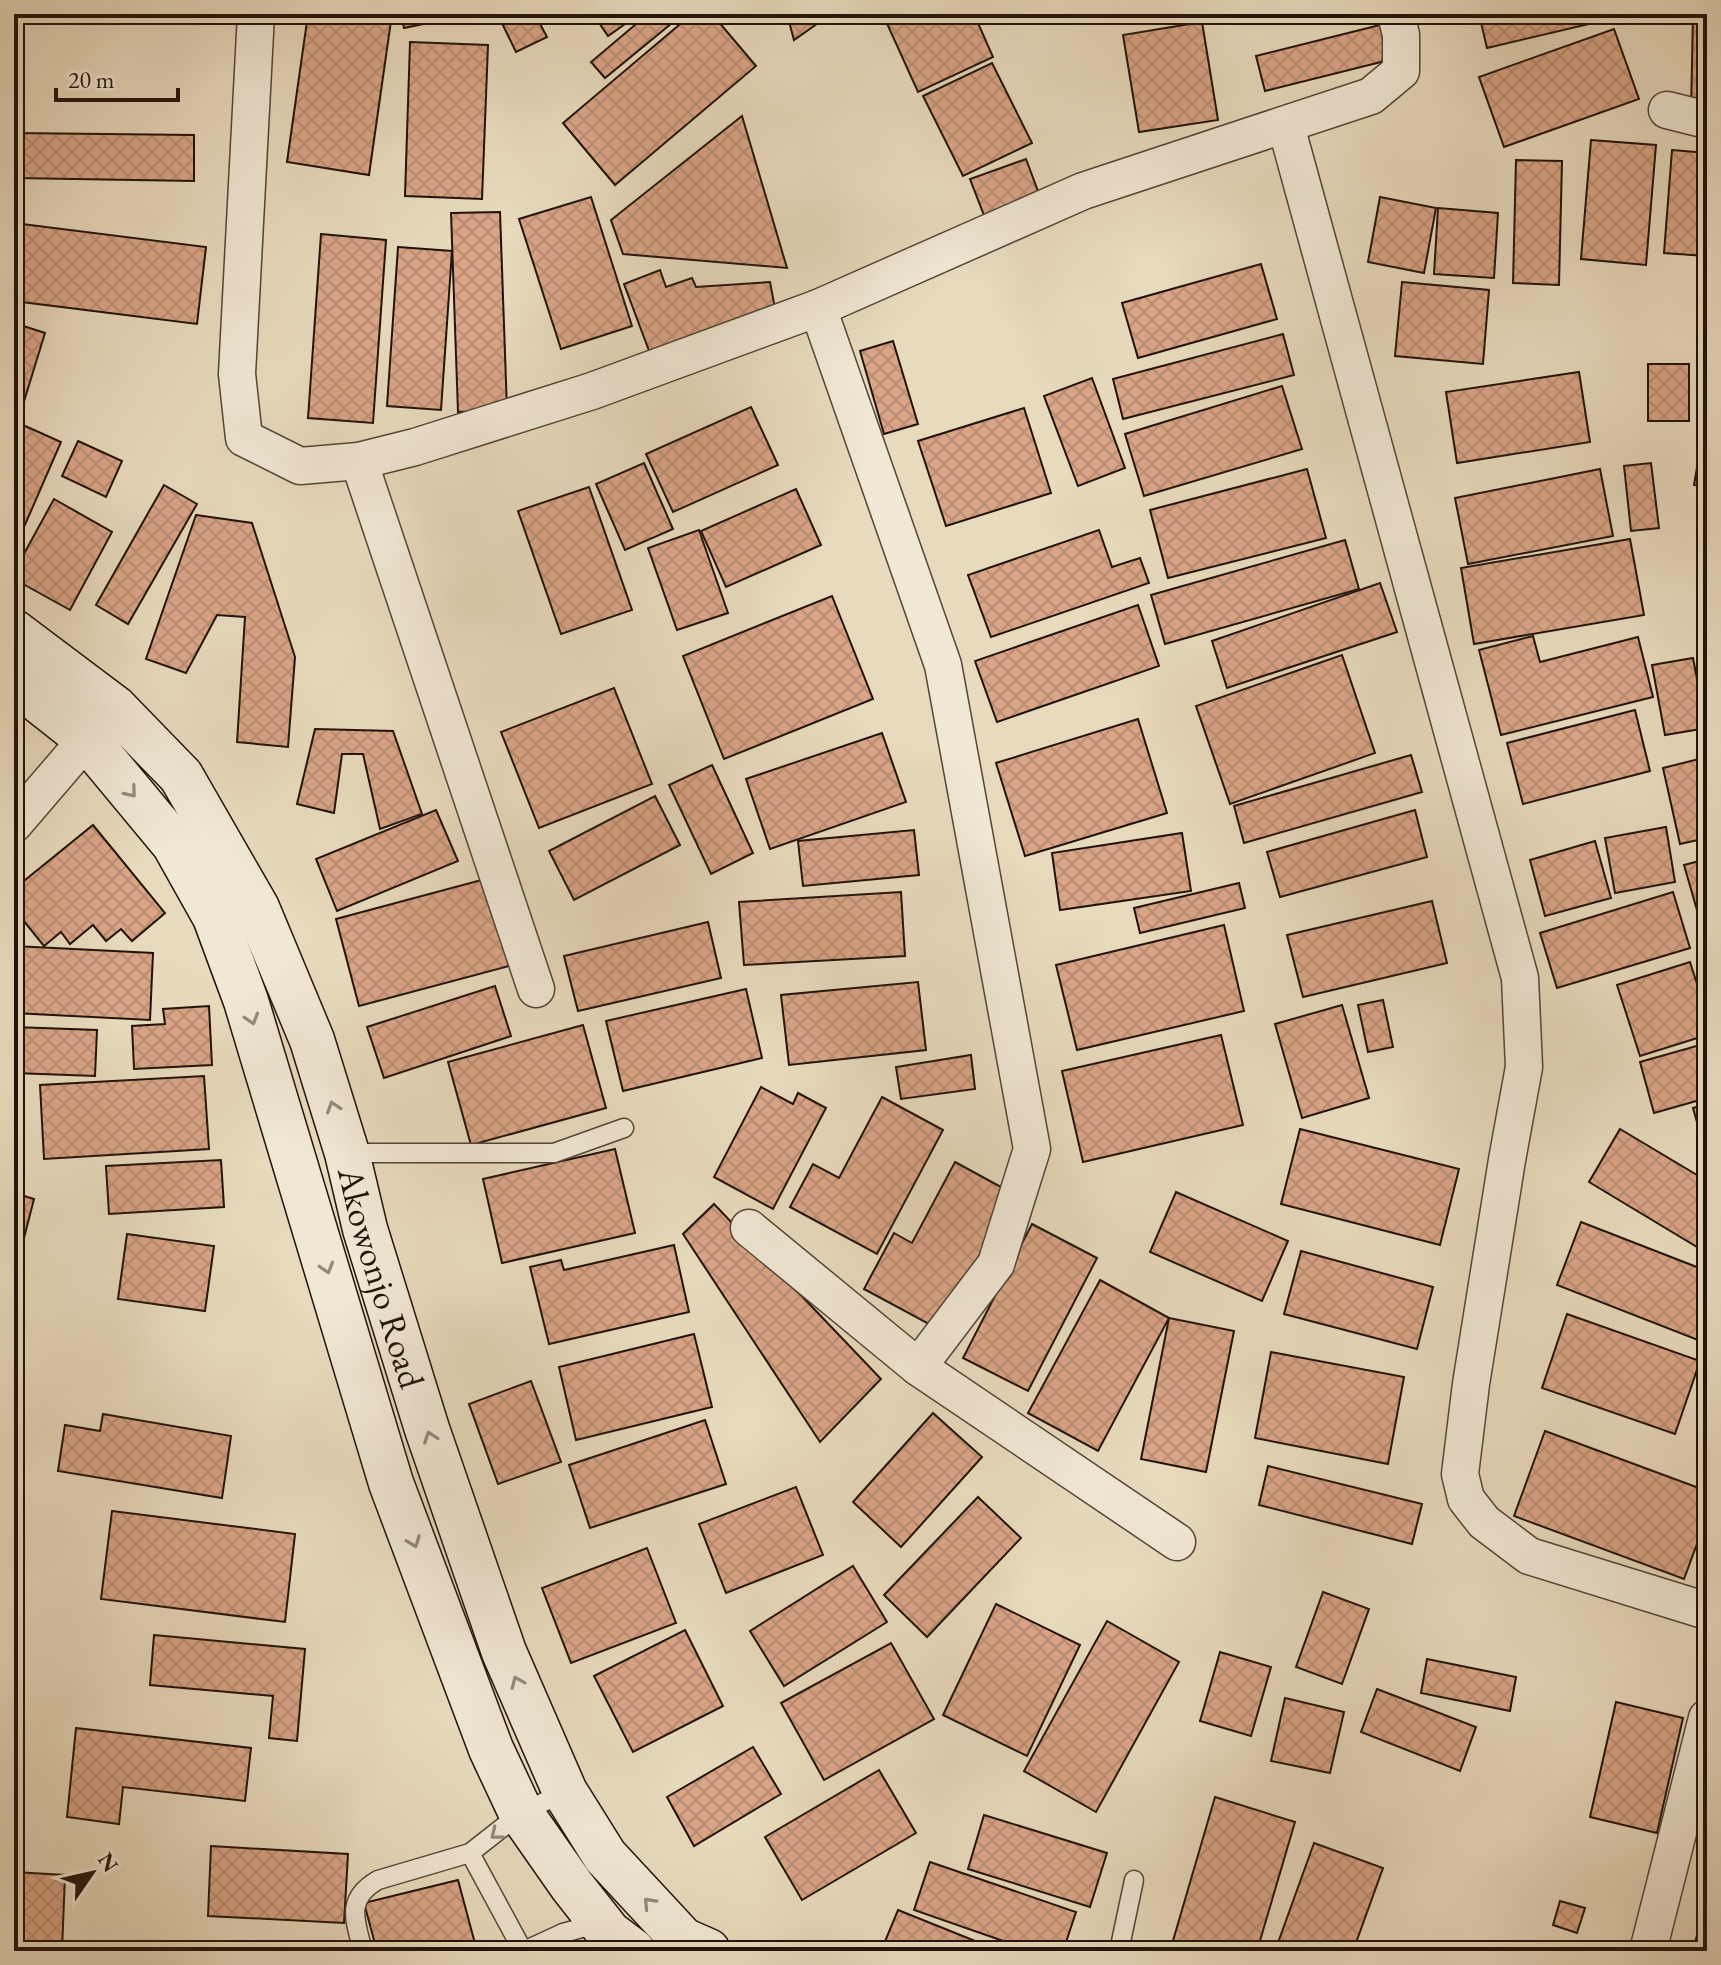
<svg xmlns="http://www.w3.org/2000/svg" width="1721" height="1965" font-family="'EB Garamond',serif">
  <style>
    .building { fill: url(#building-cross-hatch); stroke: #21130b; stroke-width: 2 }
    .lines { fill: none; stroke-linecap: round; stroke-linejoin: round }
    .service-casing { stroke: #534538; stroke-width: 21 }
    .minor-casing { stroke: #534538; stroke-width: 39 }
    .secondary-casing { stroke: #21130b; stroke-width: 47 }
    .service { stroke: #f0e7d4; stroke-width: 18 }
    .minor { stroke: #f0e7d4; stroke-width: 36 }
    .secondary { stroke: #f0e7d4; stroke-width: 44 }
    .oneway { stroke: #93887a }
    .labels { text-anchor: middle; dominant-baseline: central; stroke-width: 7; stroke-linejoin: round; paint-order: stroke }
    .street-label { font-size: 36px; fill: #21130b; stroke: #f0e7d4 }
  </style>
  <defs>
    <pattern id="building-cross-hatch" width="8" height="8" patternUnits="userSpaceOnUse" patternTransform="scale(2)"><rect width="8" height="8" fill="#daa587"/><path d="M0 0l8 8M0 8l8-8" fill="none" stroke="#bb8d73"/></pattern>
  </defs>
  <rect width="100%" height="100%" fill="#e8dabd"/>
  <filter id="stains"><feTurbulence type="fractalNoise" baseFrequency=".0025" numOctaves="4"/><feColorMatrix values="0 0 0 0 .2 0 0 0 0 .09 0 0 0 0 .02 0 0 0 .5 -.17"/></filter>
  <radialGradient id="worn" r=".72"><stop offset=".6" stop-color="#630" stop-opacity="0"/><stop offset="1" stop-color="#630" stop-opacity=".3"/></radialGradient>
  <g class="building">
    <path d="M308,14H392L369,175L287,162Z"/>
    <path d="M401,14H472L404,28Z"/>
    <path d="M506,14H535L547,37L516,52L499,17Z"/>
    <path d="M593,14H639L608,36Z"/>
    <path d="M648,14H683L605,78L591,62Z"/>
    <path d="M692,14H712L756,66L615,185L563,123Z"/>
    <path d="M787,14H831L794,40Z"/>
    <path d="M890,14H974L993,57L918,92L884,17Z"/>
    <path d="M1479,14H1623V16L1487,48Z"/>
    <path d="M1693,14H1707V114L1691,113Z"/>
    <path d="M1202,22L1218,120L1139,132L1123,35Z"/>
    <path d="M1380,25L1389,60L1265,91L1256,56Z"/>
    <path d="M1614,29L1639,99L1504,147L1479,77Z"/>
    <path d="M410,42L488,45L482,199L405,196Z"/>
    <path d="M992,63L1032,143L963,176L923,96Z"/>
    <path d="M742,116L787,268L623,254L611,220Z"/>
    <path d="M14,133L194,135V181L14,178Z"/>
    <path d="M1591,140L1656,145L1646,265L1581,259Z"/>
    <path d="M1672,150L1707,153L1705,256L1664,253Z"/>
    <path d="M1026,159L1042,202L987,223L970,179Z"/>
    <path d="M1516,160L1562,161L1559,285L1513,283Z"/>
    <path d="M591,197L632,326L561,349L519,219Z"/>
    <path d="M1380,197L1436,208L1424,273L1368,262Z"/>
    <path d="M1438,208L1498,213L1494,278L1434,274Z"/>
    <path d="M500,212L507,410L458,412L451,213Z"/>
    <path d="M14,223L206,247L197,324L14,301Z"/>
    <path d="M321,234L386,240L373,423L308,418Z"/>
    <path d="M398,247L452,251L441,410L387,406Z"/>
    <path d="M1707,263V314L1700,313Z"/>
    <path d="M1261,264L1277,319L1138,358L1122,303Z"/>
    <path d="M660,270L666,287L692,278L696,287L770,282L777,319L654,364L624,284Z"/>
    <path d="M1402,282L1489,290L1483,364L1395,356Z"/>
    <path d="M14,323L45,333L22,408L14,405Z"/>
    <path d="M1283,334L1294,375L1123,419L1113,379Z"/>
    <path d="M893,341L918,424L884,434L860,351Z"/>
    <rect x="1648" y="364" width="41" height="57"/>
    <path d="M1579,372L1590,442L1457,463L1446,392Z"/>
    <path d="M1092,378L1125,468L1078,486L1044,396Z"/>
    <path d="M1282,386L1302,449L1144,496L1125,434Z"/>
    <path d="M751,407L778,465L673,512L646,454Z"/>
    <path d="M1024,408L1051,493L946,526L918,441Z"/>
    <path d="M1707,409V487L1694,485Z"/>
    <path d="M14,421L61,442L14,550Z"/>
    <path d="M78,441L122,461L106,497L62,476Z"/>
    <path d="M644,463L673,529L625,550L596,484Z"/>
    <path d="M1651,463L1659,528L1631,531L1624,466Z"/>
    <path d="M1307,469L1326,538L1168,578L1150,510Z"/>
    <path d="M1600,469L1613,536L1468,564L1455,498Z"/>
    <path d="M164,485L197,504L128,624L96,605Z"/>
    <path d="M589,487L632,610L561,634L518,511Z"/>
    <path d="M796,489L821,545L726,587L701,531Z"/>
    <path d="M54,499L112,532L70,610L14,579V572Z"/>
    <path d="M196,515L252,523L295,657L288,747L237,742L245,617L217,615L186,673L146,659Z"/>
    <path d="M699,530L728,613L677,630L648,548Z"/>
    <path d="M1099,530L1112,567L1140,558L1149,583L991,637L968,575Z"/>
    <path d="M1630,539L1644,615L1474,644L1461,568Z"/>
    <path d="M1345,540L1359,589L1165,644L1151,595Z"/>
    <path d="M1380,583L1397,632L1227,688L1212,641Z"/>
    <path d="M832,596L873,699L724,759L683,656Z"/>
    <path d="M1138,605L1159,666L997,722L975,661Z"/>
    <path d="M1533,636L1540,662L1638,637L1653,697L1501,735L1479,650Z"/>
    <path d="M1342,655L1375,753L1230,804L1196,706Z"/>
    <path d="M1693,658L1698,684L1707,682V728L1665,735L1652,665Z"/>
    <path d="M614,688L652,784L539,828L501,732Z"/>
    <path d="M1635,710L1650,771L1523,804L1507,743Z"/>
    <path d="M1138,719L1167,813L1025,856L996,763Z"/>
    <path d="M315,729L393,731L422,814L380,829L363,754H342L334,813L297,804Z"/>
    <path d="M882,733L906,802L770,849L746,779Z"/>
    <path d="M1411,755L1422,792L1244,843L1234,806Z"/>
    <path d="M1707,757V838L1680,844L1663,768Z"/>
    <path d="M712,765L753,853L711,874L669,785Z"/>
    <path d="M655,796L680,845L574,900L549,851Z"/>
    <path d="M436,810L458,861L337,911L316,859Z"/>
    <path d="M1415,810L1427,857L1280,897L1267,852Z"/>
    <path d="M93,825L165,913L132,941L121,929L106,941L93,925L70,944L61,932L44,946L14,909V889Z"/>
    <path d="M1666,827L1675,882L1615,893L1605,838Z"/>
    <path d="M914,830L919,875L803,886L798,841Z"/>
    <path d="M1182,833L1191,891L1060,910L1052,853Z"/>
    <path d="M1595,841L1611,898L1545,916L1530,860Z"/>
    <path d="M1707,859V945L1684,865Z"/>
    <path d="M489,878L513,965L359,1006L336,919Z"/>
    <path d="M1239,883L1245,908L1140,933L1134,908Z"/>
    <path d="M901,892L905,956L744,965L739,902Z"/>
    <path d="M1673,892L1690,948L1557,988L1540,933Z"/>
    <path d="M1432,901L1447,963L1303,997L1287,935Z"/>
    <path d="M708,922L721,978L578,1011L564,956Z"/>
    <path d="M1224,925L1244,1011L1077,1050L1056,965Z"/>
    <path d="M14,946L153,953L150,1020L14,1013Z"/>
    <path d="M1690,962L1707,1015V1035L1640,1056L1617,985Z"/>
    <path d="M918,982L926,1050L789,1065L781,995Z"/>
    <path d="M495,986L511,1036L384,1078L367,1027Z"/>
    <path d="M746,989L762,1058L623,1091L606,1021Z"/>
    <path d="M1383,1000L1393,1047L1368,1052L1358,1005Z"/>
    <path d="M1342,1005L1369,1098L1302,1118L1275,1024Z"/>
    <path d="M209,1006L212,1065L134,1069L132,1026L165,1024L163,1009Z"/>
    <path d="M583,1025L606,1108L471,1145L448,1062Z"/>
    <path d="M14,1027L97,1030L95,1076L14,1073Z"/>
    <path d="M1221,1035L1243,1125L1083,1162L1062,1071Z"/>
    <path d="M1707,1043V1098L1654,1113L1640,1062Z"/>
    <path d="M971,1055L975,1089L901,1099L896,1067Z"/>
    <path d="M204,1076L209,1149L44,1159L40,1085Z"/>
    <path d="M761,1087L793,1104L798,1093L826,1108L773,1209L714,1177Z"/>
    <path d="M882,1097L943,1130L877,1254L790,1207L813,1164L839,1178Z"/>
    <path d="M1707,1104V1158L1693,1108Z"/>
    <path d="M1300,1129L1459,1169L1440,1245L1281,1204Z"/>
    <path d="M1620,1129L1707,1181V1253L1589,1182Z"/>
    <path d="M615,1149L635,1233L502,1263L483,1179Z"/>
    <path d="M221,1160L224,1207L109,1214L106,1166Z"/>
    <path d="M955,1162L1012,1193L940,1330L864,1289L894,1233L912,1243Z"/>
    <path d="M1176,1192L1288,1241L1262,1301L1150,1252Z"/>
    <path d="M14,1193L34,1199L14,1277Z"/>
    <path d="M714,1204L881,1379L820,1442L683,1234Z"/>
    <path d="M1581,1222L1707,1271V1332L1703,1342L1557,1285Z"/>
    <path d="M1032,1224L1097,1258L1028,1391L963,1358Z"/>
    <path d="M127,1234L214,1246L205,1311L118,1299Z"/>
    <path d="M674,1245L689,1312L549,1344L530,1267L561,1260L564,1270Z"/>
    <path d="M1301,1251L1433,1287L1417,1349L1284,1314Z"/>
    <path d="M1100,1280L1169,1318L1098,1451L1028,1413Z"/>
    <path d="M1567,1314L1700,1361L1675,1434L1542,1388Z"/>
    <path d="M1169,1318L1234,1331L1206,1472L1141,1459Z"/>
    <path d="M694,1334L712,1407L576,1440L559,1367Z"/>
    <path d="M1271,1352L1404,1377L1388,1464L1255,1438Z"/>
    <path d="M531,1381L561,1462L498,1484L469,1404Z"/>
    <path d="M933,1413L982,1457L901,1547L853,1502Z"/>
    <path d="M103,1414L231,1436L222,1498L58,1471L65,1425L100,1431Z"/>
    <path d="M705,1420L726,1484L590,1528L569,1465Z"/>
    <path d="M1545,1431L1707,1491V1517L1684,1579L1514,1516Z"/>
    <path d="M1268,1466L1422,1504L1412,1544L1259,1505Z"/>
    <path d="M796,1487L823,1555L726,1593L699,1524Z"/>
    <path d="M978,1497L1021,1538L927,1637L884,1595Z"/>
    <path d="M112,1511L295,1534L285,1622L101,1599Z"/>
    <path d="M647,1548L676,1623L571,1663L542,1588Z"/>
    <path d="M853,1566L887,1622L784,1686L750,1631Z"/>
    <path d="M1323,1592L1369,1609L1342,1684L1296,1667Z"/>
    <path d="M996,1604L1080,1645L1027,1756L943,1715Z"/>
    <path d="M1107,1621L1179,1662L1096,1812L1024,1771Z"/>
    <path d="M685,1630L723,1706L633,1752L594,1676Z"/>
    <path d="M154,1635L305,1649L297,1741L269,1738L273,1696L150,1685Z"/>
    <path d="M891,1643L934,1719L824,1780L781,1703Z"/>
    <path d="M1220,1652L1271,1667L1251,1736L1200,1721Z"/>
    <path d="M1427,1659L1516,1677L1510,1711L1421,1693Z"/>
    <path d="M1377,1689L1476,1727L1460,1771L1361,1732Z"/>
    <path d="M1285,1698L1344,1712L1330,1773L1271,1761Z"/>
    <path d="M1616,1702L1683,1718L1657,1833L1590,1817Z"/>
    <path d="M76,1728L251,1748L245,1801L123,1787L119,1824L67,1817Z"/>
    <path d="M753,1747L781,1794L694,1846L667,1797Z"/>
    <path d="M879,1770L916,1833L802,1900L765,1837Z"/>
    <path d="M1215,1797L1295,1822L1257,1951H1170Z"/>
    <path d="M984,1815L1107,1853L1090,1907L968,1869Z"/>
    <path d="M1314,1843L1383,1868L1353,1951H1275Z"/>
    <path d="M211,1846L348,1854L344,1923L208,1916Z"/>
    <path d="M930,1862L1076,1912L1063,1951H1032L914,1910Z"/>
    <path d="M14,1872L65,1875L62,1951H14Z"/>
    <path d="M458,1880L477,1951H377L364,1903Z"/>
    <path d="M1707,1895V1951H1693Z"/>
    <path d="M1560,1901L1585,1908L1577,1933L1553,1925Z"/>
    <path d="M898,1910L1000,1951H881Z"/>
  </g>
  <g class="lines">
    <g class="service-casing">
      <g id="service">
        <path d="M347,1153H554L624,1128"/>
        <path d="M470,1853L523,1951"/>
        <path d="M363,1951C355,1920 345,1899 378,1880L470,1853L521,1813L565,1792"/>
        <path d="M524,1951L563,1933L600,1923"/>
        <path d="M1119,1951L1134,1880"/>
      </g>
    </g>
    <g class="minor-casing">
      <g id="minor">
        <path d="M256,14L237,374L244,438L300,466L359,461L415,447L592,391L818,308L1083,191L1371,96L1401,71V35L1396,14"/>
        <path d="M1667,110L1707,120"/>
        <path d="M1286,126L1520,978L1524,1067L1507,1160L1471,1384L1460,1474L1466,1499L1484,1522L1529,1556L1707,1611"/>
        <path d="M818,308L943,665L1032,1149L996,1264L918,1367"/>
        <path d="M359,461L536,989"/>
        <path d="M14,824L104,719"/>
        <path d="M749,1228L918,1367L1177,1542"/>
        <path d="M1648,1951L1707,1718"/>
      </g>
    </g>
    <g class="secondary-casing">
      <g id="secondary">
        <path id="s1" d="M14,632L115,708L181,776L257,908L312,1040L347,1153L365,1229L427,1429L504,1652L565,1792L605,1856L683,1940L708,1951"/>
        <path d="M14,681L86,738L174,844L215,917L246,1001L391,1483L491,1749L521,1813L572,1886L609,1933L633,1951"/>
      </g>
    </g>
    <use href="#service" class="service"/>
    <use href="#minor" class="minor"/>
    <use href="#secondary" class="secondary"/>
  </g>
  <defs><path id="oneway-chevron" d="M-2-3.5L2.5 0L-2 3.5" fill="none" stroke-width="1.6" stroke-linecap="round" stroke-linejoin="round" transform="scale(2)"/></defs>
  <g class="oneway">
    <use href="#oneway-chevron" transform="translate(131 792) rotate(50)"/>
    <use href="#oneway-chevron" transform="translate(252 1019) rotate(73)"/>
    <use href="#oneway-chevron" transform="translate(333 1107) rotate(-108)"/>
    <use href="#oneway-chevron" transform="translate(327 1268) rotate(73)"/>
    <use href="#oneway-chevron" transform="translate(430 1437) rotate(-109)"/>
    <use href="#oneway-chevron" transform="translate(414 1542) rotate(70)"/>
    <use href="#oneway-chevron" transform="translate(517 1682) rotate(-113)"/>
    <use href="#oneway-chevron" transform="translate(496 1834) rotate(142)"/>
    <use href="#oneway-chevron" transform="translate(649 1903) rotate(-133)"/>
  </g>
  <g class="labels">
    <g class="street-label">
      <text stroke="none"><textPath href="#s1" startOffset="764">Akowonjo Road</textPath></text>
    </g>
  </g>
  <rect width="1721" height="1965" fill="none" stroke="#e8dabd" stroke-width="48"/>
  <rect x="16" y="16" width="1689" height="1933" fill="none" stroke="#21130b" stroke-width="4"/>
  <rect x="24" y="24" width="1673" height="1917" fill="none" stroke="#21130b" stroke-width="2"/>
  <g transform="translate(92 1873) rotate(56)" stroke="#f0e7d4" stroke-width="6" paint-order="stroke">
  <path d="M0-6L14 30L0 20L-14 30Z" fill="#21130b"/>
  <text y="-12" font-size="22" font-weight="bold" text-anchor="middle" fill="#21130b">N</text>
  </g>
  <path d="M56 88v12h122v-12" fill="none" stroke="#21130b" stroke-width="4"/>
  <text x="68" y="88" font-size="24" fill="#21130b" stroke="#f0e7d4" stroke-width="6" paint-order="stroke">20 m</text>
  <rect width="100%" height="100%" filter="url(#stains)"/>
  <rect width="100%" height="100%" fill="url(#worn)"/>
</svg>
